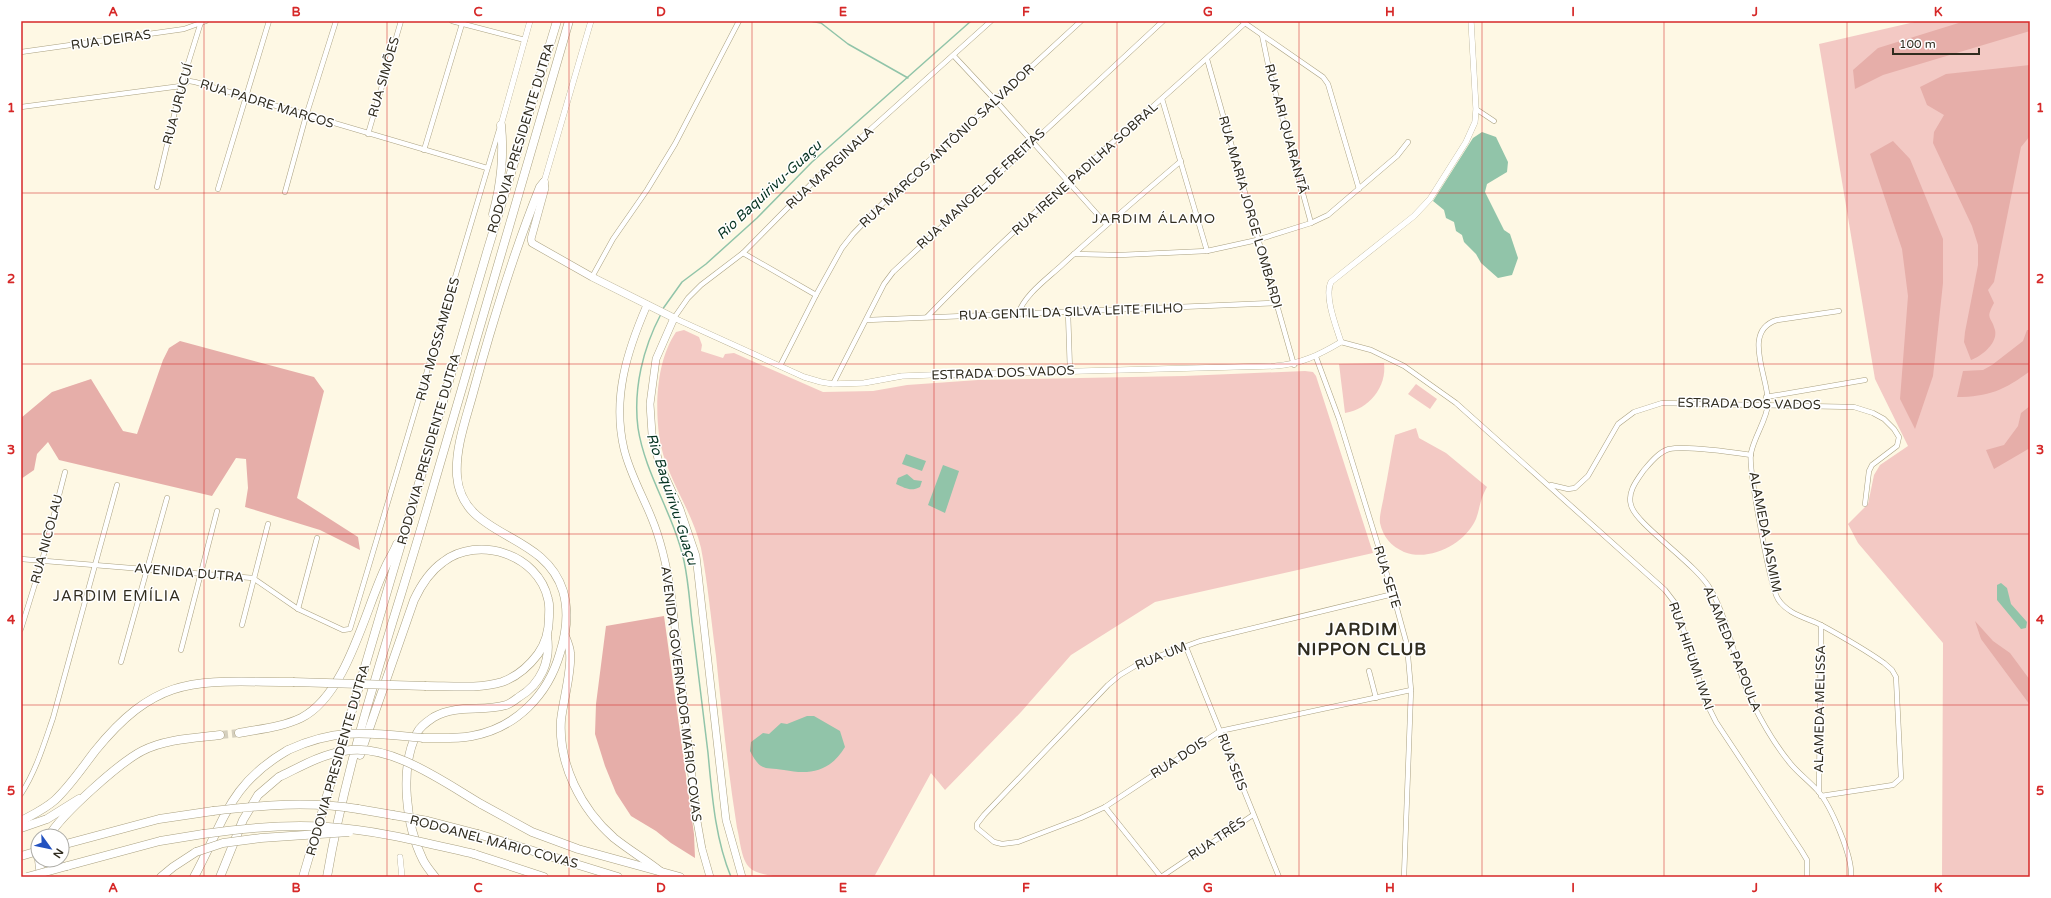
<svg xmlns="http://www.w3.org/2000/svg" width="2051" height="898" font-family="'Varela Round',sans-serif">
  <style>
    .green { fill: #f3c9c4 }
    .forest { fill: #e6aea9 }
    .water { fill: #91c4a9 }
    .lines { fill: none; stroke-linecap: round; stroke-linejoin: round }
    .stream { stroke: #91c4a9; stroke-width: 1.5 }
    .motorway-tunnel { stroke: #d5cfbd; stroke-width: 8; stroke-dasharray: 8 4; stroke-linecap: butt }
    .minor-casing { stroke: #aaa181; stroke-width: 5.5 }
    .tertiary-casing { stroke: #aaa181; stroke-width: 6 }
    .primary-casing { stroke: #aaa181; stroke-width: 8 }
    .motorway-casing { stroke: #aaa181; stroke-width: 9 }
    .minor { stroke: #fff; stroke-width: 4.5 }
    .tertiary { stroke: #fff; stroke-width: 5.5 }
    .primary { stroke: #fff; stroke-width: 7 }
    .motorway { stroke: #fff; stroke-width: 8 }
    .motorway-bridge-casing { stroke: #aaa181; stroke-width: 9; stroke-linecap: butt }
    .motorway-bridge { stroke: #fff; stroke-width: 8 }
    .grid { fill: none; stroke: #d62828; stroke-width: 1; stroke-opacity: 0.55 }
    .labels { text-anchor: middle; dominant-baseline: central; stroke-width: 3; stroke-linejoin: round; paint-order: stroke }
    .street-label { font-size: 13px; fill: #302c1f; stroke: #fff }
    .water-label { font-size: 14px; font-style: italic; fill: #063321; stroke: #fff }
    .neighbourhood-label { font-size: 14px; letter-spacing: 1px; fill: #302c1f; stroke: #fff }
    .quarter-label { font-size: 15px; letter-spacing: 1px; fill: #302c1f; stroke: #fff }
    .district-label { font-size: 17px; font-weight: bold; letter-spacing: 1px; fill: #302c1f; stroke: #fff }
    .neatline { fill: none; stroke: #d62828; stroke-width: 1.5 }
    .grid-label { font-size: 13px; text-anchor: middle; font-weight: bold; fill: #d62828 }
  </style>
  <rect width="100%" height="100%" fill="#fef8e4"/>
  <g class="green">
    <path d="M1919,21H2030V877H1942L1943,643L1858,543L1848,524L1868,504L1874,475L1880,465L1908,446L1875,379L1819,44Z"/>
    <path d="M684,330L699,337L702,345L701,351L723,358L725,354L734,353L823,392L873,391L907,385L978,380L1184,376L1305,371L1313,372L1316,376L1373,553L1155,602L1071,655L1021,712L945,790L931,773L874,877C850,877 765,883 750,868C741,860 740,839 737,828C728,771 722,714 716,656C711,620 708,584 701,548C692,509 664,475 659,435C655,402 657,360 676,332Z"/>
    <path d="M1384,363C1387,387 1369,409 1345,413L1339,364Z"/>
    <path d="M1416,384L1437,399L1430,409L1408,394Z"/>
    <path d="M1416,428L1419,438L1446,453L1487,487C1480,499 1480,508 1476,519C1465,544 1430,562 1404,552C1391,546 1383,537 1380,523C1379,515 1383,503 1384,495C1388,475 1391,455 1395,435Z"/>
  </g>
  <g class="forest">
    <path d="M1965,21H2030V31L1883,75L1855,89L1853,70L1878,48Z"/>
    <path d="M2030,65V136L2021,147L1994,282L1988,290L1994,303C1985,320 1991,315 1995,330C1998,343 1982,356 1971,360L1964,342L1965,332L1978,265V245L1972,226L1933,143L1934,132L1944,115L1927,105L1920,87L1946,74Z"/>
    <path d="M1893,141L1910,159L1943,239V283L1933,376L1915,429L1900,399L1908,296L1902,249L1870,154Z"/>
    <path d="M2027,330H2030V371C2005,390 1988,397 1957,397L1963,371L1983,370L1992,365L2023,341Z"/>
    <path d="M180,341L314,377L324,391L297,498L358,537L360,550L320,530L245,507L248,488L246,459L236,458L212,496L59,460L48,442L37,454L34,470L21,479V418L52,392L91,379L123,431L137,434L163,360L169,348Z"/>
    <path d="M2030,406V448L1994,469L1986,450L2004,445L2018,426L2021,413Z"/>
    <path d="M664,616L694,834L695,858L671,843L656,831L631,816L616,793L605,766L595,734L596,704L606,626Z"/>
    <path d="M1975,621L1993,641L2010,653L2030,680V705L1981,639Z"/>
  </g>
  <g class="water">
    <path d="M1482,132L1496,137L1508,162L1507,172L1487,184L1485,192L1504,230L1510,234L1518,258L1512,275L1498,278L1481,263L1476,254L1464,242L1462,235L1456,231L1454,222L1446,218L1444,210L1433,201L1473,138Z"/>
    <path d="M906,454L926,461L922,471L902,464Z"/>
    <path d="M943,465L959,471L945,513L928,505Z"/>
    <path d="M907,474L914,480L922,481L920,487C911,492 905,488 896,484L898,478Z"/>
    <path d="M2001,583L2007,588L2011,604L2027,622L2026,628L2021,629L1997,600V585Z"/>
    <path d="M807,716H814L840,731L845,747C830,772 810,775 784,770C764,767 761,772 750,751L751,742L763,733L769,734L781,723L787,724Z"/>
  </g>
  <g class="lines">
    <g class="stream">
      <path d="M810,21L821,23L848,44L908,78"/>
      <path d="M662,310L682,282L706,264L757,218L812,162L971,21"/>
      <path d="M661,314C643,348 633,389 638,428C645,474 674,515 684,561C689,584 690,608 693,630C698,671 703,712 708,753C712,795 715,838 731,877"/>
    </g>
    <path class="motorway-tunnel" d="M220,735L239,733"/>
    <g class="minor-casing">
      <g id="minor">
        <path d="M452,21L525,40"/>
        <path d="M1242,21L1323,77L1328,84L1359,189"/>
        <path d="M1262,35L1269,69L1311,223"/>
        <path d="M21,52L184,29L206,21"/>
        <path d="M954,56L996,101L1106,224"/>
        <path d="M1207,59L1294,365"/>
        <path d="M1162,99L1207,251"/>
        <path d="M21,107L181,86L189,81L195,82L487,168"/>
        <path d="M1476,109L1494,121"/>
        <path d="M368,134L401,21"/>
        <path d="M424,150L462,24"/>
        <path d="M157,187L181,86L201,22"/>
        <path d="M218,189L269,21"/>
        <path d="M285,192L306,116L336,21"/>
        <path d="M743,253L816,295"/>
        <path d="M1074,254L1120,255L1207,251L1257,240L1311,223L1328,215L1397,156L1408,142"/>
        <path d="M592,277L613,239L647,190L675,144L739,21"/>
        <path d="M1068,312L1070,371"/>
        <path d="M1018,314C1025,294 1047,279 1063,264C1101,229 1141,195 1181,161"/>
        <path d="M927,317C1027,213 1140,121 1245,23"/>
        <path d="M674,318L688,298L701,285L743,253L824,171L991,21"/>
        <path d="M867,320L1275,303"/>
        <path d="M1341,342L1371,350L1404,366L1456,403L1665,590L1675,603L1706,702L1716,722L1801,850L1807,860V877"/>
        <path d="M1316,357L1339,419L1393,594L1407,645L1411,690L1404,877"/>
        <path d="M780,366L816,295L842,248L853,234L884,202L1081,21"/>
        <path d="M833,384L884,284L893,272L1163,21"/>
        <path d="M1766,397L1865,380"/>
        <path d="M1751,455C1731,452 1687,445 1669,449C1659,452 1651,462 1644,470C1637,480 1627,492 1631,505C1635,524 1697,564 1711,590C1731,626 1735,668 1753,704C1763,724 1776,746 1790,763C1798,773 1809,781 1818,791C1831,806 1853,857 1851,877"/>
        <path d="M1551,485L1568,489L1575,488L1588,476L1618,424L1634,412L1662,403L1854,407L1873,413L1884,419L1894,429L1899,437L1897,446L1872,465L1869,471L1865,504"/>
        <path d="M21,559L253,578L298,609L343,630L350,629L499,130"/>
        <path d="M1393,594L1200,641L1140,663L1120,675L1108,685L984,815L977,824V828L994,842L1002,844L1018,842L1081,818L1105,807L1220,731L1411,690"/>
        <path d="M298,609L317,538"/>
        <path d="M242,625L268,524"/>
        <path d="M21,629L42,561L65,472"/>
        <path d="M1186,647L1279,877"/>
        <path d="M181,650L217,511"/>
        <path d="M121,662L167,498"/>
        <path d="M1369,671L1376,698"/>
        <path d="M1819,792L1821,625"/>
        <path d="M21,794C36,771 44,744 53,718L117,485"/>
        <path d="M1821,796L1893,785L1901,778L1896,677L1892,670L1884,663C1864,649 1843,637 1821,625C1807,618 1787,614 1778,599C1770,587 1748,467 1751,453C1754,437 1767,419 1768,404C1769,378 1741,331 1777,320L1839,311"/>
        <path d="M1105,807L1161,877"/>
        <path d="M1161,877L1253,815"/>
      </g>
    </g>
    <g class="tertiary-casing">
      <g id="tertiary">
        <path d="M501,125L530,21"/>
        <path d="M544,182L591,21"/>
        <path d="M674,318L804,377L821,382L833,384L864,383L902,376L930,375L1275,366C1301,364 1319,355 1341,342C1336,326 1324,296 1331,282L1414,216L1430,199L1466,142L1475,122L1476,109L1471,21"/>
        <path d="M400,857L402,877"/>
      </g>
    </g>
    <g class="primary-casing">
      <g id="primary">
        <path d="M544,182L545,188L531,239L532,243L592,277L674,318L656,359L650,404L652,434L659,463L680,509L696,556L726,820L742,877"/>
        <path d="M647,305C627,351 612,398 624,449C630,474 643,496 652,519C662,543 667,568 671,593L697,821L702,849L710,877"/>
      </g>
    </g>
    <g class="motorway-casing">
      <g id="motorway">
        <path d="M493,214C501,185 504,155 501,125"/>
        <path d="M565,636C567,641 570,648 570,653C572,671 563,701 561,720C558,764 581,809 614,838C629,850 646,860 661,872"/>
        <path d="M239,733C260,729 282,727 301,718C347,695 365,609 386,566C389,559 394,552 397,544"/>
        <path d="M423,738C439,738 456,739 472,736C516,728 548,695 560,653C566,634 569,611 563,591C544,530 462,539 457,476C455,448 466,419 473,393C492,323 513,254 540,187L544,182"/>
        <path d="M360,755L414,600C421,585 429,572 443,562C478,535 538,554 548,599C550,605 549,611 549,617C549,630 546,643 538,654C529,666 516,677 502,682C479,689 451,686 426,686"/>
        <path d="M481,804L532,832L578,849L680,877"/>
        <path d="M358,809L393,815"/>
        <path d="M21,821C32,815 45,809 55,800C70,786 82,768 95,751C160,671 199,682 293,682"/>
        <path d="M21,828L47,819L79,799"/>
        <path d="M478,834L618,877"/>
        <path d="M49,836C62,814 119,763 142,751C165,739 195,738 220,735"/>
        <path d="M62,845L159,819L213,811"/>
        <path d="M474,854L544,877"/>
        <path d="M21,856L38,851"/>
        <path d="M39,860L41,877"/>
        <path d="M67,866L160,841L203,834"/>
        <path d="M161,877L173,867L196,852"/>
        <path d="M194,877C225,820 228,785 288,750"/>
        <path d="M220,877L243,820L258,795L279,777"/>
        <path d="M303,877L487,252L557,21"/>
        <path d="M327,877C349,747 394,623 430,498C477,339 522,180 569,21"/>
        <path d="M435,877C431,872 426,866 423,860C406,826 399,768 417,733C420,726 428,721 434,717C457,704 482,712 506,705C510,704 515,700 519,697C541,684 551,661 547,636"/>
      </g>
    </g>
    <use href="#minor" class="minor"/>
    <use href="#tertiary" class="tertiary"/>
    <use href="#primary" class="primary"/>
    <use href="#motorway" class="motorway"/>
    <g class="motorway-bridge-casing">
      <g id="motorway-bridge">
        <path d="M293,682L426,686"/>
        <path d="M288,750C338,727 370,733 423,738"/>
        <path d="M279,777C300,767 320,755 344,751C389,742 444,782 481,804"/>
        <path d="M213,811C261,805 310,801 358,809"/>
        <path d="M393,815L428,821L478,834"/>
        <path d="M203,834C244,828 286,824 328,827C377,830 426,843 474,854"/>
        <path d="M196,852L223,843L261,838L349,832"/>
        <path d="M27,877L67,866"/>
      </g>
    </g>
    <use href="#motorway-bridge" class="motorway-bridge"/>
  </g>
  <path class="grid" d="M204,21V877M387,21V877M569,21V877M752,21V877M934,21V877M1117,21V877M1299,21V877M1482,21V877M1664,21V877M1847,21V877M21,193H2030M21,364H2030M21,534H2030M21,705H2030"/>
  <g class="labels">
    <g class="street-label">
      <text transform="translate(111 40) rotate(-8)">RUA DEIRAS</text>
      <text transform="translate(384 77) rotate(-74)">RUA SIMÕES</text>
      <text transform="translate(178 104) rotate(-75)">RUA URUCUÍ</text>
      <text transform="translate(267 104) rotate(17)">RUA PADRE MARCOS</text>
      <text transform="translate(1286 129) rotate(75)">RUA ARI QUARANTÃ</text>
      <text transform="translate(521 138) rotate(-73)">RODOVIA PRESIDENTE DUTRA</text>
      <text transform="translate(947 146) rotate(-43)">RUA MARCOS ANTÔNIO SALVADOR</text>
      <text transform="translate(830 168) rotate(-43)">RUA MARGINALA</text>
      <text transform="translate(1085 169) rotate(-42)">RUA IRENE PADILHA SOBRAL</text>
      <text transform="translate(981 189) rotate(-43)">RUA MANOEL DE FREITAS</text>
      <text transform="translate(1250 212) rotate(74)">RUA MARIA JORGE LOMBARDI</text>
      <text transform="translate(1071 312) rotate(-2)">RUA GENTIL DA SILVA LEITE FILHO</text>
      <text transform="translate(438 339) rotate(-74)">RUA MOSSAMEDES</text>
      <text transform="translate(1003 373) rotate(-2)">ESTRADA DOS VADOS</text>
      <text transform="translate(1749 404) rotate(1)">ESTRADA DOS VADOS</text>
      <text transform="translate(429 449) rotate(-74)">RODOVIA PRESIDENTE DUTRA</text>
      <text transform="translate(1765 532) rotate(79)">ALAMEDA JASMIM</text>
      <text transform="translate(47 539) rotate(-75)">RUA NICOLAU</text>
      <text transform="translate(189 573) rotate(5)">AVENIDA DUTRA</text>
      <text transform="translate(1387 577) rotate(73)">RUA SETE</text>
      <text transform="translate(1732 649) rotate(68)">ALAMEDA PAPOULA</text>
      <text transform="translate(1161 656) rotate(-22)">RUA UM</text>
      <text transform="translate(1691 656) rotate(71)">RUA HIFUMI IWAI</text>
      <text transform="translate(681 694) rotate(83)">AVENIDA GOVERNADOR MÁRIO COVAS</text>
      <text transform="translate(1820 709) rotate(-89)">ALAMEDA MELISSA</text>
      <text transform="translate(1179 758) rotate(-33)">RUA DOIS</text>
      <text transform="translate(338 760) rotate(-74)">RODOVIA PRESIDENTE DUTRA</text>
      <text transform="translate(1232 762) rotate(69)">RUA SEIS</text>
      <text transform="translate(1217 839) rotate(-34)">RUA TRÊS</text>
      <text transform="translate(494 842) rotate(15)">RODOANEL MÁRIO COVAS</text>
    </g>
    <g class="water-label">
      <text transform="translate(769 190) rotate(-43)">Rio Baquirivu-Guaçu</text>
      <text transform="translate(672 499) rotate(72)">Rio Baquirivu-Guaçu</text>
    </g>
    <g class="neighbourhood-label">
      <text x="1154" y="218">JARDIM ÁLAMO</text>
    </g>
    <g class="quarter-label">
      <text x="117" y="596">JARDIM EMÍLIA</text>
    </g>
    <g class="district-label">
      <text x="1362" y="629">JARDIM<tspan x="1362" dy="20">NIPPON CLUB</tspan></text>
    </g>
  </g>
  <rect width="2051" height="898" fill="none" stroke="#ffffff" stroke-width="44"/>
  <g transform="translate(50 848) rotate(123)"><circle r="19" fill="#ffffff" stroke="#acaba5"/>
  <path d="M0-3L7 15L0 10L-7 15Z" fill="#2352c0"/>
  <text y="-6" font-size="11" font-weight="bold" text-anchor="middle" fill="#302c1f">N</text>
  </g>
  <path d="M1893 48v6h86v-6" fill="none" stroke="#302c1f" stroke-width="2"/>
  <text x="1899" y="48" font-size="12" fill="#302c1f" stroke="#ffffff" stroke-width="3" paint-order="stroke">100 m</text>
  <rect x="22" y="22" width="2007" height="854" class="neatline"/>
  <g class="grid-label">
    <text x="113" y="16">A</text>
    <text x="296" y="16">B</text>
    <text x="478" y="16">C</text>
    <text x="661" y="16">D</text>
    <text x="843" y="16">E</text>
    <text x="1026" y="16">F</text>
    <text x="1208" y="16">G</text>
    <text x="1390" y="16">H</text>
    <text x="1573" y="16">I</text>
    <text x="1755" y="16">J</text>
    <text x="1938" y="16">K</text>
    <text x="11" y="112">1</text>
    <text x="2040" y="112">1</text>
    <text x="11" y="283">2</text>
    <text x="2040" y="283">2</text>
    <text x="11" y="454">3</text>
    <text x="2040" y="454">3</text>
    <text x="11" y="624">4</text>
    <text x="2040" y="624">4</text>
    <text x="11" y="795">5</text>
    <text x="2040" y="795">5</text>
    <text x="113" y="892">A</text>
    <text x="296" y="892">B</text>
    <text x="478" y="892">C</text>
    <text x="661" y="892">D</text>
    <text x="843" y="892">E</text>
    <text x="1026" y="892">F</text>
    <text x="1208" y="892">G</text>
    <text x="1390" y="892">H</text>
    <text x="1573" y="892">I</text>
    <text x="1755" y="892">J</text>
    <text x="1938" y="892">K</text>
  </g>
</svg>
